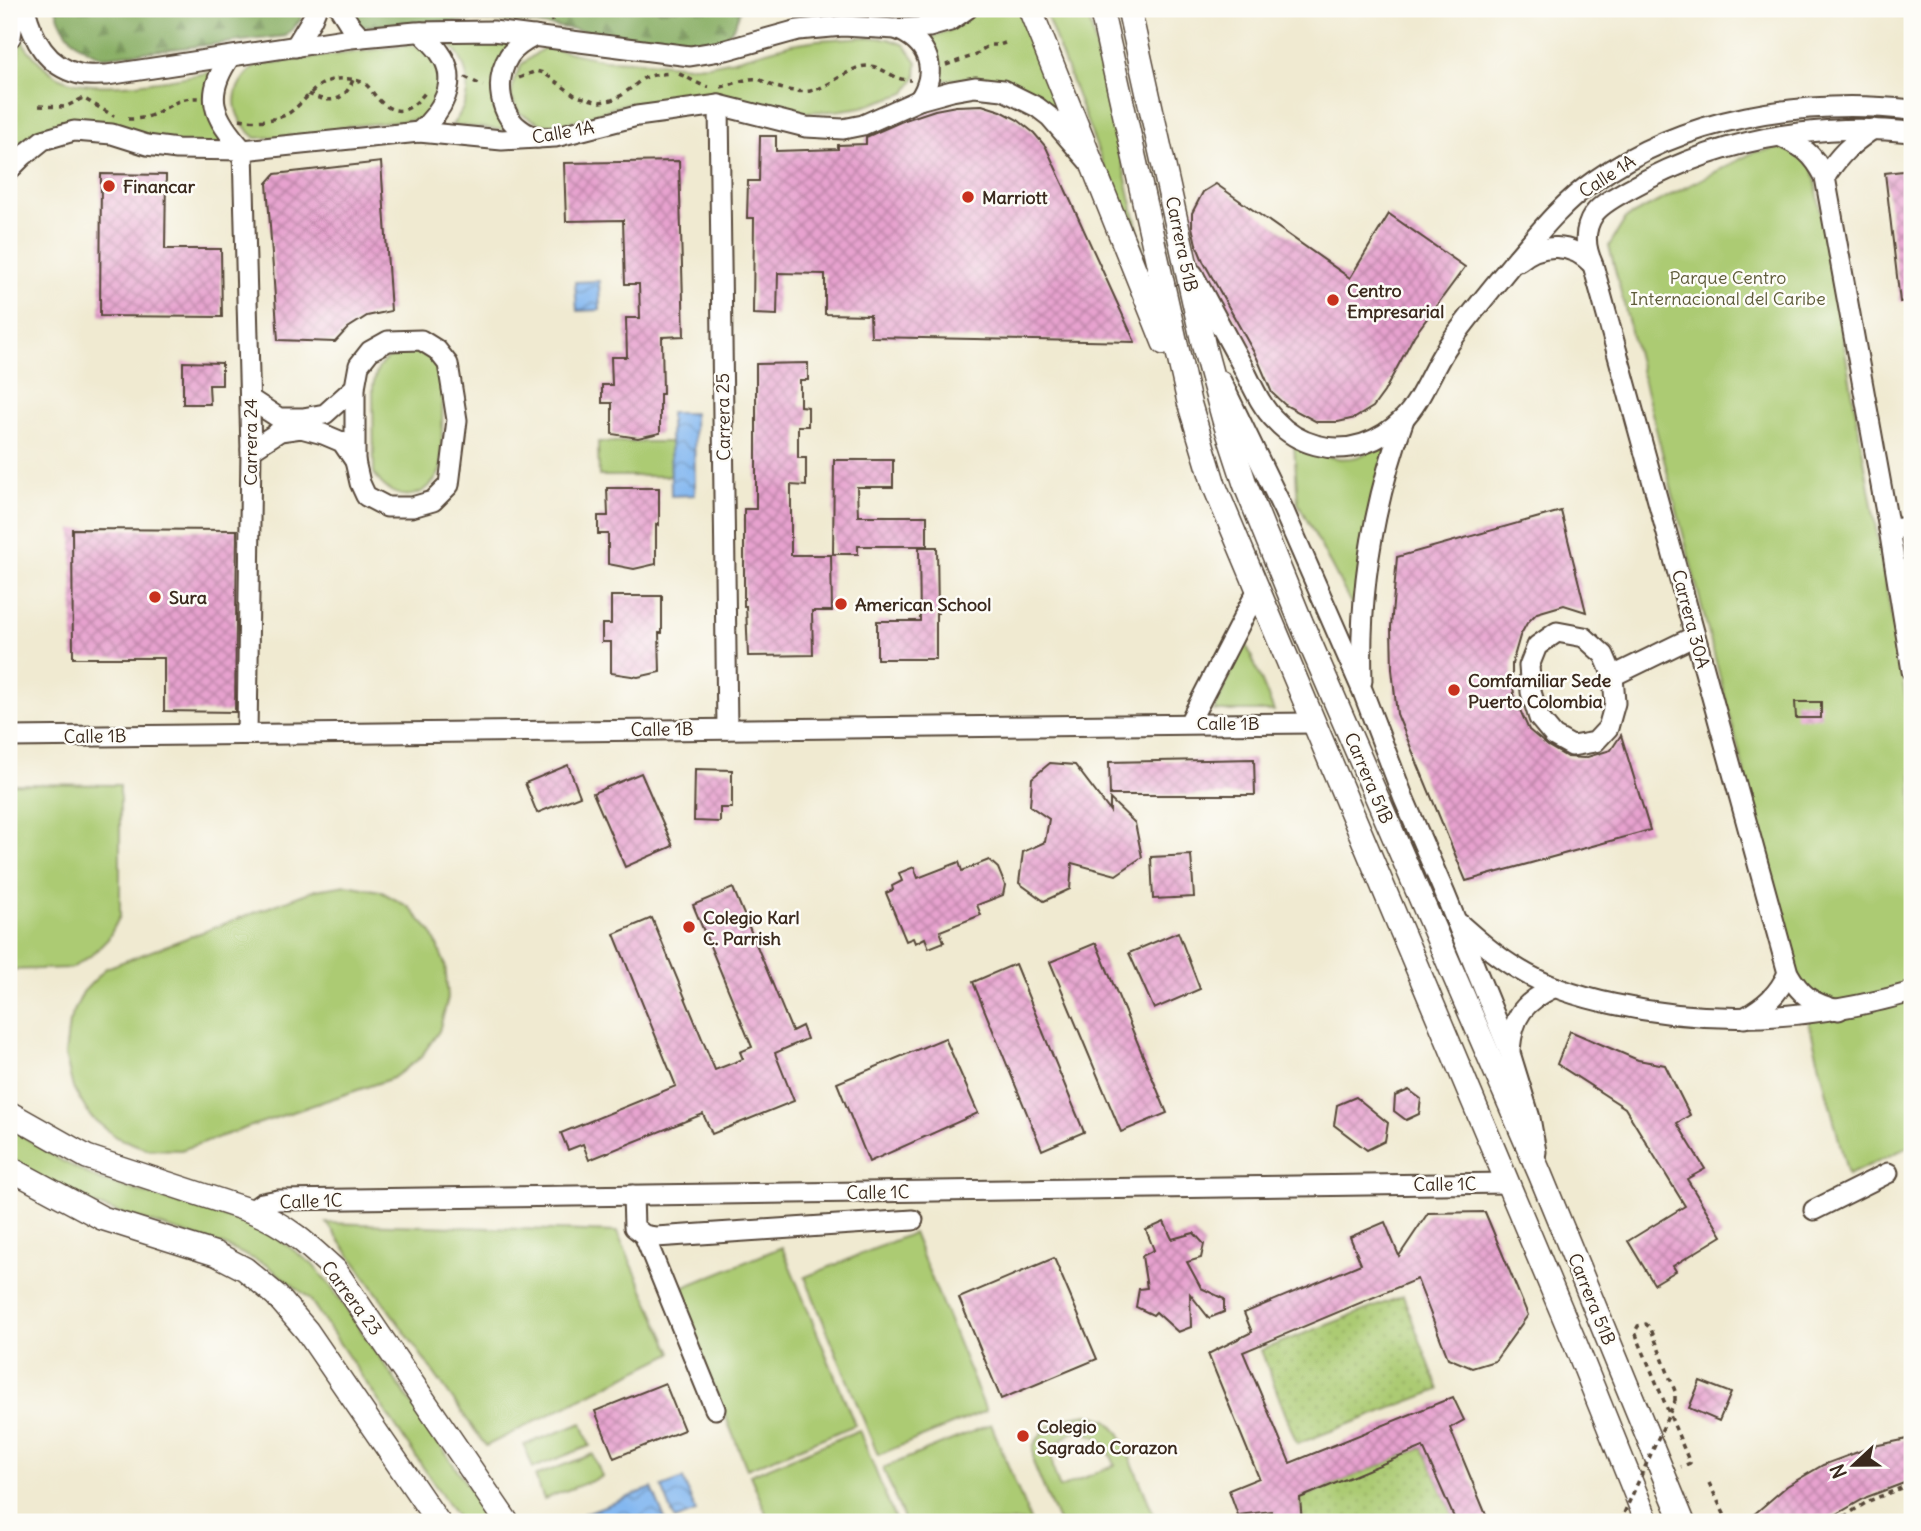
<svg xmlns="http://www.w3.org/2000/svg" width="1921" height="1531" font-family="Delius,sans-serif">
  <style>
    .green { fill: #accb73; stroke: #747a48; stroke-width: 2; fill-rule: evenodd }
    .forest { fill: url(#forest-firs); stroke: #626c42; stroke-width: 2 }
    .garden { fill: url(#garden-dots); stroke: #747a48; stroke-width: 2 }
    .water { fill: url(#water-waves); stroke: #5f7087; stroke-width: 2 }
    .building { fill: url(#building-cross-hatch) }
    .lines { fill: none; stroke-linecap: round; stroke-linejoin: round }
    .minor-casing { stroke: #564739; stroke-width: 23 }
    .major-casing { stroke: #564739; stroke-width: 26 }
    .path { stroke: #564739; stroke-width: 3.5; stroke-dasharray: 5 5; stroke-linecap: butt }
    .minor { stroke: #fff; stroke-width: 19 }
    .major { stroke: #fff; stroke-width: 23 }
    .path-bridge { stroke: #564739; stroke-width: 3.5; stroke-dasharray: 5 5; stroke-linecap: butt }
    .poi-dot { fill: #c8321e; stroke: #fdfcf7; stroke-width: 2.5 }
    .labels { text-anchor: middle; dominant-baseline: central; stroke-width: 5; stroke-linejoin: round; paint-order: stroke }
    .street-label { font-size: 18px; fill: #3b2a1e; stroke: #fdfcf7 }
    .poi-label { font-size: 18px; font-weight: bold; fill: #3b2a1e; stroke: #fdfcf7; text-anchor: start }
    .park-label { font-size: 18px; fill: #5d5a38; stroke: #fdfcf7 }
  </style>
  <defs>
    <pattern id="forest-firs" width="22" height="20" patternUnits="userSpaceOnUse" patternTransform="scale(1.75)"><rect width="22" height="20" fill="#89af65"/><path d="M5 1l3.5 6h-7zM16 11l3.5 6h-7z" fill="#718f53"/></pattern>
    <pattern id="garden-dots" width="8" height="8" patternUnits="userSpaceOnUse" patternTransform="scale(1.75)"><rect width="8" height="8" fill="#accb73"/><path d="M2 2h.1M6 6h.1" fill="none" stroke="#95ae63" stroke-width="1.8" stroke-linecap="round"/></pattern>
    <pattern id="water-waves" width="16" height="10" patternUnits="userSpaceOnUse" patternTransform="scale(1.75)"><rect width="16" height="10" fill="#83b7f0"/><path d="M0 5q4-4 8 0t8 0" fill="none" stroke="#6c95c2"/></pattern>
    <pattern id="building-cross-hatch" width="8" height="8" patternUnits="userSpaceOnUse" patternTransform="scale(1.75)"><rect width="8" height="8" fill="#e7a2cf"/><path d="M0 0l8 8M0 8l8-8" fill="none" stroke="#bc84a7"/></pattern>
  </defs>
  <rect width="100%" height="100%" fill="#fdfcf7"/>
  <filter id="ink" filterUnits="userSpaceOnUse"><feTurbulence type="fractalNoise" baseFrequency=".0143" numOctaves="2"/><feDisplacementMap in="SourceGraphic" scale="14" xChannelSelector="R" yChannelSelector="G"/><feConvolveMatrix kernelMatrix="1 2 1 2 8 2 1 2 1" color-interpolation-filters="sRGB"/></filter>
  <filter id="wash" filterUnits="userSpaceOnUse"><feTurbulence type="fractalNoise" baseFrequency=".00686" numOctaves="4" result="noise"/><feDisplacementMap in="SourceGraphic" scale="28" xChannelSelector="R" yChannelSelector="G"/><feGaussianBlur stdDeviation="1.57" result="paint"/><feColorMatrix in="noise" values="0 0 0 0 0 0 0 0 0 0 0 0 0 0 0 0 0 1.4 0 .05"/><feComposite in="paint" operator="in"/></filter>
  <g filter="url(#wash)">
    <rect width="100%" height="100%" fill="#f0ead1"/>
    <g class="green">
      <path d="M977,9H1023L1068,124C1059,115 1049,105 1038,98C1008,77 971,75 936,82L924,39C946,34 962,26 977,9Z"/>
      <path d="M1044,9H1087L1152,292Z"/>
      <path d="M868,37L889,39L905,45L917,62L916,77L906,93L862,107L835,111L805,112L750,104L728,96L674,98L621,105L591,116L554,126L542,124L519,113L511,96L514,80L522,64L545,47L604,60L636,61L689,66L709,65L734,60L792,44L817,40Z"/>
      <path d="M20,38C29,53 50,76 68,81C110,93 173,78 215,72L230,143C218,144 205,147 192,146C184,146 174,143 166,141C112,129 49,104 9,155V135Z"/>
      <path d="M449,42H517L501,69L516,131L452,125C469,105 473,79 459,56C456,51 452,47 449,42Z"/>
      <path d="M410,45L434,51L446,86L424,119L350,126L298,136L256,138C228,115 228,87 257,65Z"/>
      <path d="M1783,148L1801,155L1813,168L1912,734V1147L1906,1148L1848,1175L1609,246L1626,218L1754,152Z"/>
      <path d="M401,351C425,351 438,359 443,383L441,469C427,502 392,505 374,473L373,387C376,367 382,359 401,351Z"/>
      <path d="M1393,434L1357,615L1298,503L1294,445C1318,454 1346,467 1370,451C1378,446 1386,440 1393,434Z"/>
      <path d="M598,442H670L671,476H599Z"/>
      <path d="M1245,641L1274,711H1214Z"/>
      <path d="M9,784L120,785V916L108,939L93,954L72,968L9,970Z"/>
      <path d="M347,885L380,891L409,907L432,933L445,964L448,998L439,1031L420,1058L393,1078L181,1150L147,1149L116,1137L90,1116L73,1088L65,1055L69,1022L83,992L106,968L315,890Z"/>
      <path d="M9,1127L60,1160L100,1180L256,1226L280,1240L312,1264L327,1281L493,1522H460L309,1298L267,1265L223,1245L85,1202L36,1177L9,1155Z"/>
      <path d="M327,1223L617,1232L672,1353L486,1446Z"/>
      <path d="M913,1233L986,1411L878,1455L805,1277Z"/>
      <path d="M782,1247L855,1425L747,1469L674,1291Z"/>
      <path d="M1087,1414L1107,1420L1120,1434L1157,1522H1058L1033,1462V1446L1045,1429L1066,1418ZM1074,1432C1100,1433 1106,1442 1115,1465L1060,1488C1049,1462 1046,1446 1074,1432Z"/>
      <path d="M582,1423L590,1446L533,1468L524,1445Z"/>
      <path d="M991,1424L1031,1522H905L883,1468Z"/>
      <path d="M859,1430L896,1522H770L750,1475Z"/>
      <path d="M593,1454L602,1477L544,1499L535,1476Z"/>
    </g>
    <g class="forest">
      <path d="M56,9H304L300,21L286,36L102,57C77,47 64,36 56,9Z"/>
      <path d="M341,9H740C736,28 727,41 706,44C689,46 670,43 653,41C611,36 569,27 526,23C471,18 416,22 361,27Z"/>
    </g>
    <g class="garden">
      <path d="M1403,1296L1439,1390L1297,1444L1261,1350Z"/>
      <path d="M1423,1447L1456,1522H1302L1300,1498Z"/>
    </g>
    <g class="water">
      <path d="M599,281L600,310L577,311L575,282Z"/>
      <path d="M670,413H694L695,495L671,496Z"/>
      <path d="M683,1479L696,1512L675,1520L662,1487Z"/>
      <path d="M652,1488L666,1522H586L583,1514Z"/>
    </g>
    <g id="blocks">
      <g class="building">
        <path d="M982,105L1001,111L1018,120L1034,133L1046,147L1135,342L871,337L870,315L825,314V274L778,273L777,315L753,314L754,218H747L748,181H759L760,136H776V151L838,149V145L866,144V137L905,120L935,110L956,106Z"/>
        <path d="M679,161L684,336L662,337L663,394H660V433L638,438L612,434V403H602V385H612L611,357H627L626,318H640L639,284H625L623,220L566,221L564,163Z"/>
        <path d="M381,162L391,311L367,316L348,328L335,342L278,340L267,183L275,174Z"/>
        <path d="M1912,170V300L1900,302L1885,173Z"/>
        <path d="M101,174L166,175L165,249H221L222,317L100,316Z"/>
        <path d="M1216,184L1350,278L1389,214L1465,267L1414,336L1384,392L1373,407L1355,418L1338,422H1317L1285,405L1272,393L1257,358L1203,261L1196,244L1192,227V213L1203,192Z"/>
        <path d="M183,362L222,363V385H209L210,404H183Z"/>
        <path d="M808,363V380H800V406L808,407V426H798V458H806V486L791,485V555H831L832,611H812L813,655L748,656L746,606H744V509H756V364Z"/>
        <path d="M834,460H893V487H857L858,516H927V546H858V554H833Z"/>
        <path d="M607,488H659V525L656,524V564L634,569L608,564V534H598V516H608Z"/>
        <path d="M1561,511L1586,612L1564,605L1537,613L1527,623L1520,636L1512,664V682L1515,699L1529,730L1548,746L1567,757L1584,758L1611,750L1621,735L1650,830L1466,881L1397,714L1392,669L1391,627L1397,557Z"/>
        <path d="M72,529L237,530L235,712L164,711V658H73Z"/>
        <path d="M919,547H937L938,613H936V659H877V621H920Z"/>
        <path d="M611,596H662V633H659L660,672L638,677L611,673V642H602V624H611Z"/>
        <path d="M1795,702H1821V718H1796Z"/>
        <path d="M1254,759L1255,795H1110L1109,762Z"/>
        <path d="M1050,763L1075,765L1110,811V799L1135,823L1142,857L1116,875L1072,863L1070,889L1044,901L1019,883L1023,852L1045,842L1049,819L1030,806L1032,778Z"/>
        <path d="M568,765L580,796L537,813L525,783Z"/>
        <path d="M695,769L732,770V808H720V822L694,821Z"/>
        <path d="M641,773L673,846L625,867L593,793Z"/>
        <path d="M1191,855L1194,897L1153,899L1151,857Z"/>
        <path d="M989,860L998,868L1005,885L1003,895L977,905L981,915L940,931L944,942L929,948L925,938L915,943L913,938L906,941L886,893L893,890L892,886L902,881L899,873L914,867L918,878L959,862L962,871Z"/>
        <path d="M733,888L792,1031L802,1026L807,1039L775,1053L794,1101L712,1134L703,1114L589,1160L583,1144L568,1150L561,1133L676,1086L614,934L652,918L715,1070L743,1059L740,1052L752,1047L693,905Z"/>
        <path d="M1178,932L1200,989L1154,1009L1129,953Z"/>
        <path d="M1096,943L1167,1113L1121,1132L1050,962Z"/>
        <path d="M1015,964L1084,1132L1042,1150L973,982Z"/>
        <path d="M1570,1031L1638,1060L1665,1065L1690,1115L1677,1123L1705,1169L1687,1179L1722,1236L1673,1266L1676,1271L1654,1284L1628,1241L1685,1206L1625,1108L1557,1064Z"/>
        <path d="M945,1038L978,1113L869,1162L837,1083Z"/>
        <path d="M1409,1090L1421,1099L1419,1114L1406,1120L1394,1111L1395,1096Z"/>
        <path d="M1356,1097L1388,1123L1385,1141L1367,1150L1334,1125L1337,1105Z"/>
        <path d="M1485,1212L1528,1315L1495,1361L1472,1368L1448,1358L1417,1279L1243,1352L1290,1463L1453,1397L1464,1420L1450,1428L1489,1522H1456L1423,1447L1300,1498L1302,1522H1272L1271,1511L1238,1515L1229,1490L1259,1478L1208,1354L1252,1332L1244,1313L1361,1264L1350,1237L1385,1222L1399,1256L1428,1213Z"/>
        <path d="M1164,1222L1172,1239L1194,1233L1204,1244L1201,1258L1187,1262L1201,1288L1224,1299V1312L1209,1318L1190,1294L1191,1327L1178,1332L1156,1312L1153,1315L1136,1307L1139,1289L1147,1288L1142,1256L1154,1250L1146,1230Z"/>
        <path d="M1054,1258L1097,1359L1001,1399L959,1298Z"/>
        <path d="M1700,1381L1731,1393L1719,1421L1689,1408Z"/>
        <path d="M665,1383L684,1430L614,1458L595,1411Z"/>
        <path d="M1912,1438V1480L1867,1497L1823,1522H1745L1787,1486L1823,1465L1874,1446Z"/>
      </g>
    </g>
  </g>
  <g filter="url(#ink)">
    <use href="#blocks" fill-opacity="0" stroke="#564739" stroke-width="2"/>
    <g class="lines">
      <g class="minor-casing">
        <g id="minor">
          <path d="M25,9C33,39 46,66 79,74C88,76 99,75 107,75L351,38L416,32L493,31L690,56L726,50L798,30L843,26L896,29L929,27L950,21L967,9"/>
          <path d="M340,9L350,25L361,37"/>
          <path d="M896,29C929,42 939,70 919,100"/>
          <path d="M535,36C525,41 515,47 509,56C494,80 499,116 523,131C527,134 533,136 538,138"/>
          <path d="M295,47L312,19L316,9"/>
          <path d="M230,57C203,96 213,117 243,150L251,450L247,734"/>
          <path d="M719,105L727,729"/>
          <path d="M419,132C441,113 461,81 440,53C435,45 427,39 421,32"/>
          <path d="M1779,136C1804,148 1812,152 1825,177L1889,529L1912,671"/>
          <path d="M9,170L23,156L43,140L74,131L112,134L147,145L177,149L243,150L419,132L502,140L555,137L637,116L719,105L806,127L843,129L863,125L919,100L952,91L975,87L1003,90L1037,107L1050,117L1088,161"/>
          <path d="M1825,177C1840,154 1850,145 1873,129"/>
          <path d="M1519,261C1541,242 1572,243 1592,264"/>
          <path d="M1193,274C1209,305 1226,336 1243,367C1252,385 1261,407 1276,421C1287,433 1301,441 1316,445C1348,454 1380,442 1403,419C1421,402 1432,369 1447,347C1467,318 1490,291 1512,264C1537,235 1562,203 1594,181C1684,117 1804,98 1912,110"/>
          <path d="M1221,381L1283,509L1363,692L1404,799L1445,894L1510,1053L1530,1118L1536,1152"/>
          <path d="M250,399L279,418H303L325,414L355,387L359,365L370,351L388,341L421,340L437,350L448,364L457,420L449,485L433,501L412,507H387L366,496L360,483L355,461L342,442L323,434L301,428L280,431L251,450"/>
          <path d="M355,461V387"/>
          <path d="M1889,529L1912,527"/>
          <path d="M1557,632L1584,637L1604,655L1613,676L1615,703L1608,728L1595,742L1572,746L1554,736L1539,718L1531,692L1529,666L1537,646Z"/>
          <path d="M1613,676L1695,636"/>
          <path d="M1362,681C1359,591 1373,504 1404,419"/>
          <path d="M1189,723L1258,589"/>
          <path d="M9,737L1314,723"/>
          <path d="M1460,924C1478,940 1497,957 1518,969C1547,987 1580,997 1613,1004C1713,1026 1814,1020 1912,992"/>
          <path d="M1839,1010C1813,1004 1801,996 1788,973L1593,265C1585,248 1583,230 1594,214C1602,203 1617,196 1629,189C1681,160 1740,140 1800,133C1838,128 1875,128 1912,132"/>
          <path d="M1744,1018C1765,1006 1778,995 1788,973"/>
          <path d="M1510,1050C1513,1015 1524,1002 1555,987"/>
          <path d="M633,1195L634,1227L644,1235L656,1237L913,1220"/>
          <path d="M1814,1210L1888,1173"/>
          <path d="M251,1211L262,1203L278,1200L1507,1183"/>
          <path d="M644,1235L715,1409"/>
        </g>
      </g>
      <g class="major-casing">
        <g id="major">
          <path d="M1030,9L1164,343"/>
          <path d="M1101,9L1189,402L1214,485L1575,1343L1647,1522"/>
          <path d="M1129,9L1204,347L1224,420L1245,484L1301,622L1540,1174L1683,1522"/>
          <path d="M9,36L13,9"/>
          <path d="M9,1113L87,1157L251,1211C287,1225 307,1244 335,1270L507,1522"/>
          <path d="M9,1168L102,1218L216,1254L245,1269L276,1295L307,1331L438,1522"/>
        </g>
      </g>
      <g class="path">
        <path d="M551,9L552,22"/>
        <path d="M946,65L976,55L981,50L990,45H999L1005,43"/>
        <path d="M679,74C690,78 698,85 709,87"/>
        <path d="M465,77L483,86"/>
        <path d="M519,78L536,71L544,73L576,96L600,102L612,100L622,95L644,78L654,75L671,73"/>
        <path d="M721,87C732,85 747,77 758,79C762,80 764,82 768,84C781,89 796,93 810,91C832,87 851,64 870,66C885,68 895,81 911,80"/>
        <path d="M308,94C329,103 343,104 353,80"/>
        <path d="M39,106L65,107L83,98L114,116"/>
        <path d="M128,119C138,119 147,118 156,113C173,105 179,97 199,98"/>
        <path d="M240,119C255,122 276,121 289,113C306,102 314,82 337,79C345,78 356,79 364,83C370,87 373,94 378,99C398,120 413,109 427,90"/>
        <path d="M1675,1401V1391L1651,1329L1646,1324L1638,1326L1635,1332L1690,1463L1681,1467"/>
        <path d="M1709,1483L1728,1522"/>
        <path d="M1835,1522L1869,1501L1906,1486L1912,1495"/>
      </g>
      <use href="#minor" class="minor"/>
      <use href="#major" class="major"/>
      <path class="path-bridge" d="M1620,1522L1675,1401"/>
    </g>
  </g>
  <g class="poi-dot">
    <circle cx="109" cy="186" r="7"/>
    <circle cx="968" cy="197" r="7"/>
    <circle cx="1333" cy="300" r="7"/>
    <circle cx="155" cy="597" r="7"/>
    <circle cx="841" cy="604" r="7"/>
    <circle cx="1454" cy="690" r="7"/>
    <circle cx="689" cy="927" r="7"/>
    <circle cx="1023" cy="1436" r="7"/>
  </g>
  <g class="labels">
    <g class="street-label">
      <text transform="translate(563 132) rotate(-10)">Calle 1A</text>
      <text transform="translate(1607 176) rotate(-33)">Calle 1A</text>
      <text transform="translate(1182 244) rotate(78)">Carrera 51B</text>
      <text transform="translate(723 417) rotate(-91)">Carrera 25</text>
      <text transform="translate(250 442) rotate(-90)">Carrera 24</text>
      <text transform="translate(1691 619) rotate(75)">Carrera 30A</text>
      <text x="1228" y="723">Calle 1B</text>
      <text transform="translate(662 729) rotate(-1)">Calle 1B</text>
      <text transform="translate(95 736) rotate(-1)">Calle 1B</text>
      <text transform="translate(1369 778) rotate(67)">Carrera 51B</text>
      <text transform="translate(1445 1184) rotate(-1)">Calle 1C</text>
      <text transform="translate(878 1192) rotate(-1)">Calle 1C</text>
      <text transform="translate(311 1201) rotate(-2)">Calle 1C</text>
      <text transform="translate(352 1298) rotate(53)">Carrera 23</text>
      <text transform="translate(1592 1299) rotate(68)">Carrera 51B</text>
    </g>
    <g class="poi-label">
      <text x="123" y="186">Financar</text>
      <text x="982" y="197">Marriott</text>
      <text x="1347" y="290">Centro<tspan x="1347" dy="21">Empresarial</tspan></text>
      <text x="169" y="597">Sura</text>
      <text x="855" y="604">American School</text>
      <text x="1468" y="680">Comfamiliar Sede<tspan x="1468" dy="21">Puerto Colombia</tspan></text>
      <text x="703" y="917">Colegio Karl<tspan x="703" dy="21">C. Parrish</tspan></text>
      <text x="1037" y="1426">Colegio<tspan x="1037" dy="21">Sagrado Corazon</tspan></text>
    </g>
    <g class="park-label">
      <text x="1728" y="277">Parque Centro<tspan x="1728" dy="21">Internacional del Caribe</tspan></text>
    </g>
  </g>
  <rect width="1921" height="1531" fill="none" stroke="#fdfcf7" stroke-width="35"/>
  <g transform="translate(1854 1465) rotate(248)" stroke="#fdfcf7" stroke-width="5" paint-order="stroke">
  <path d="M0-5L12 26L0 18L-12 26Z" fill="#3b2a1e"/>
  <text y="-10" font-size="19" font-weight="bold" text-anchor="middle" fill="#3b2a1e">N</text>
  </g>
</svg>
